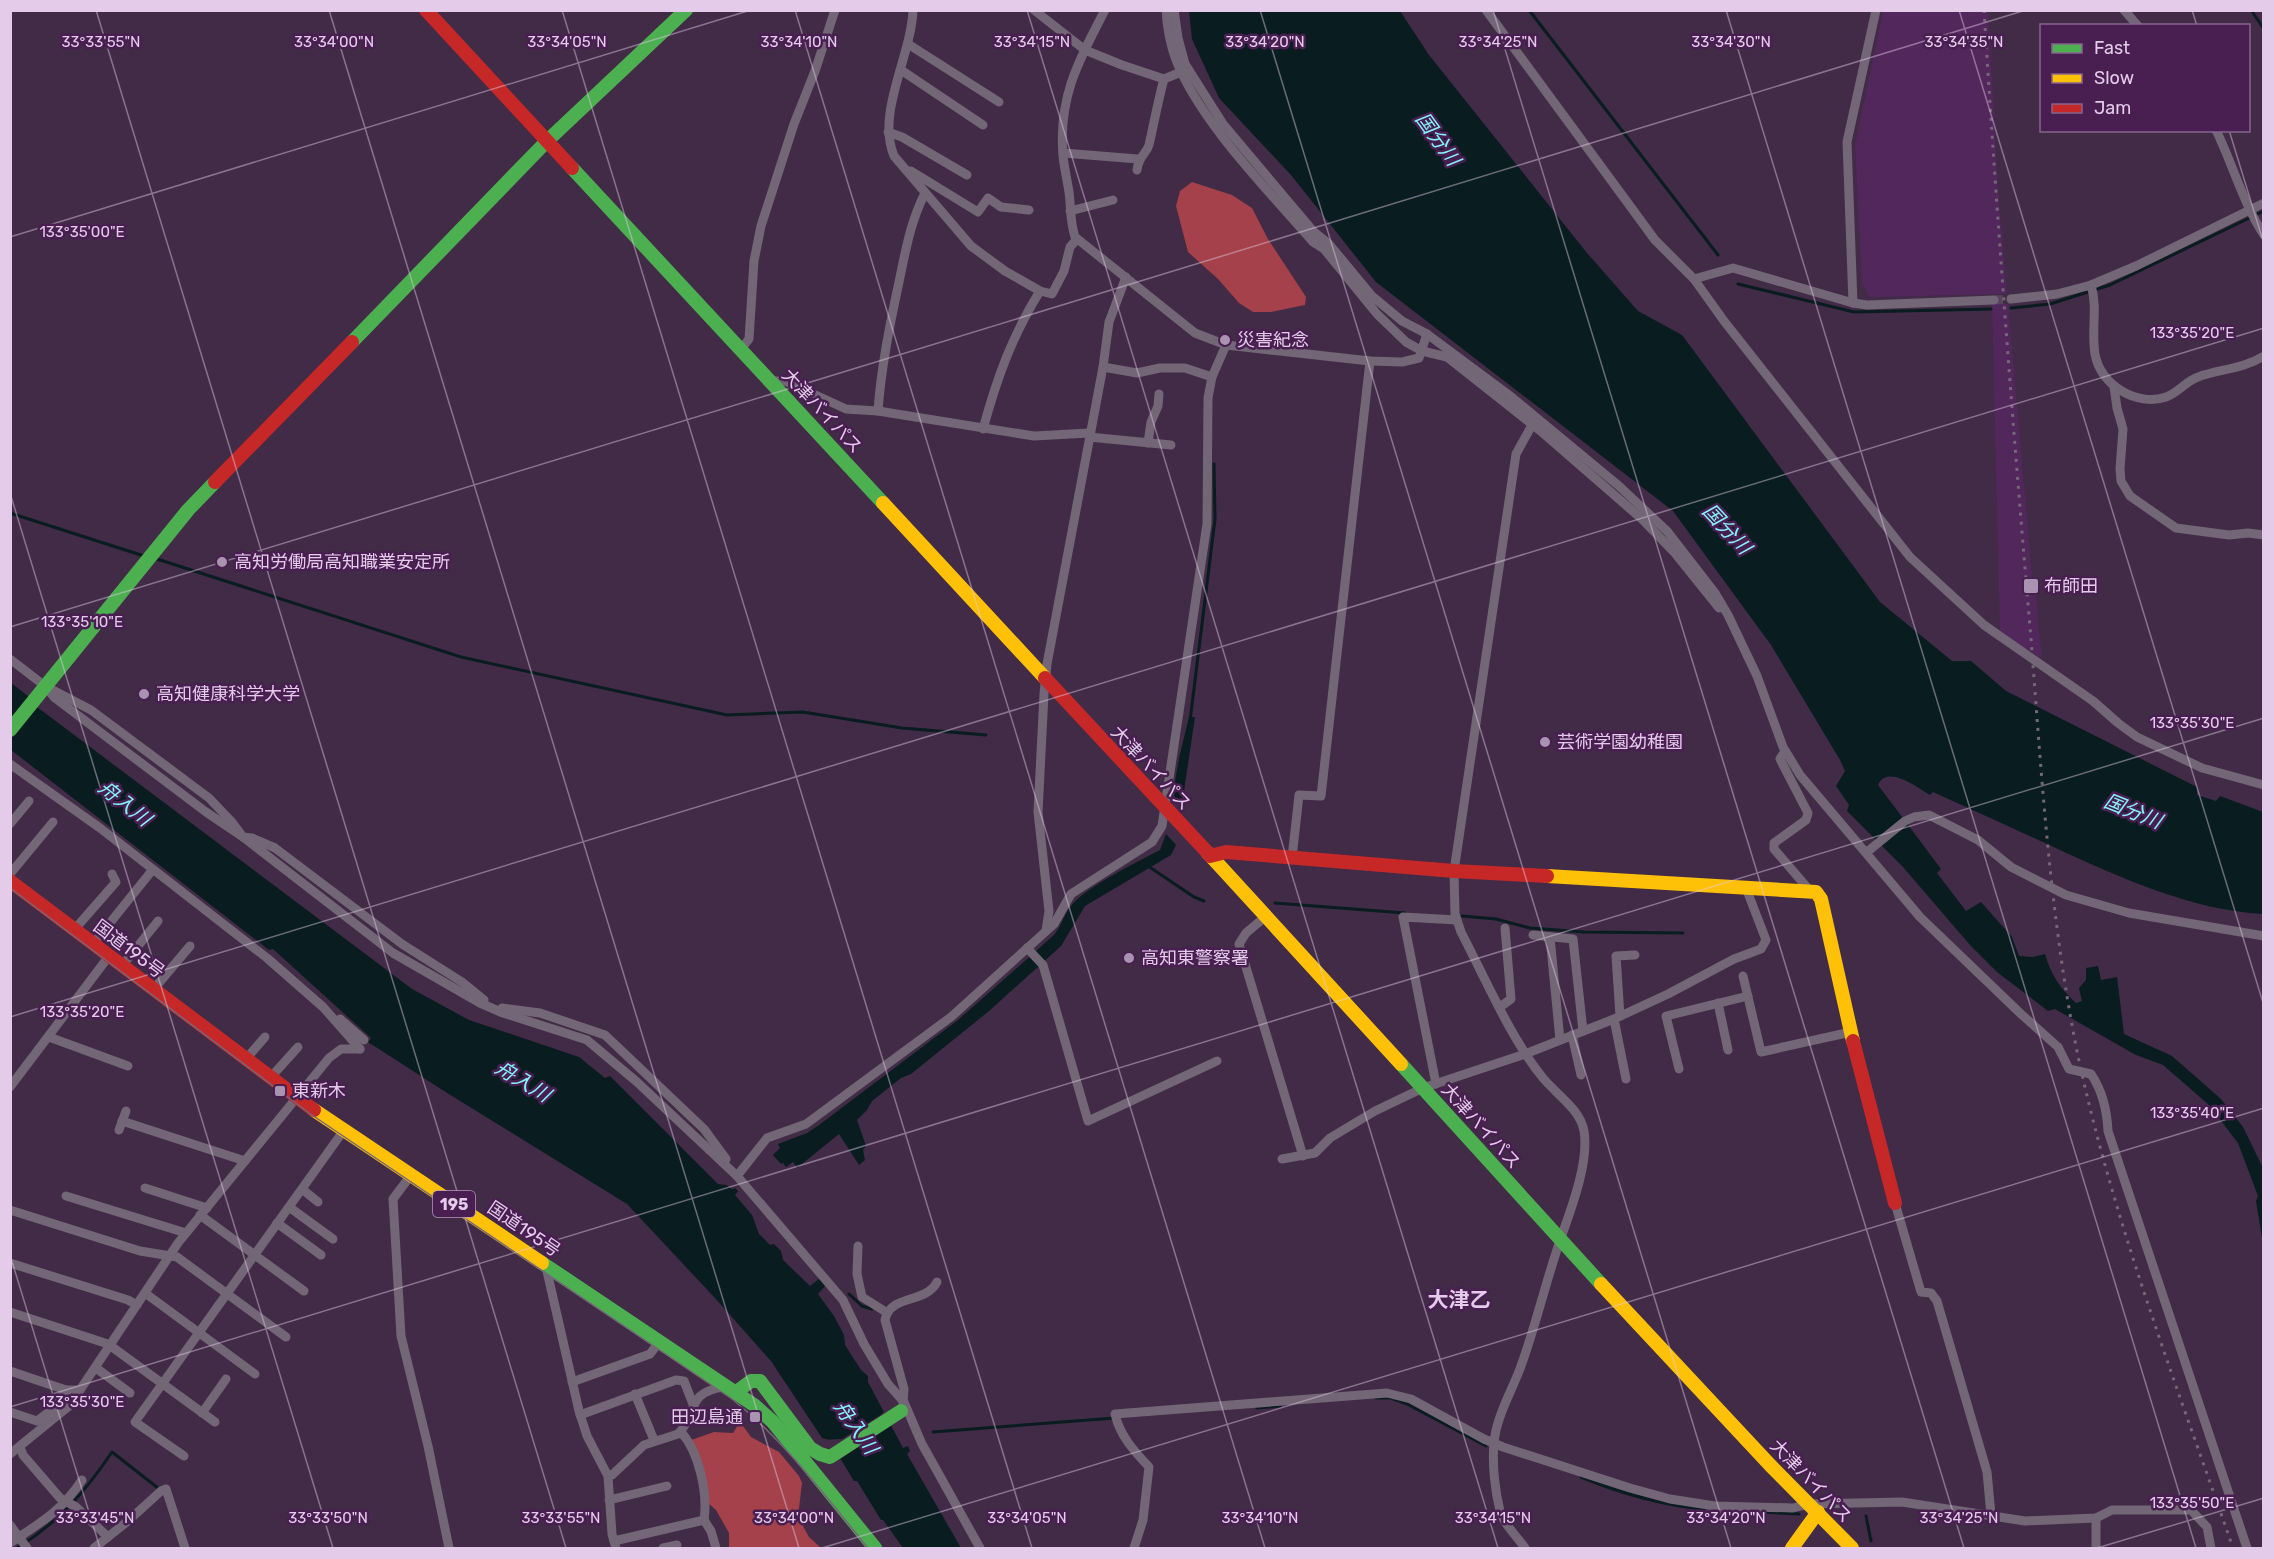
<svg xmlns="http://www.w3.org/2000/svg" width="2274" height="1559" font-family="Rubik,'Noto Sans JP',sans-serif">
  <style>
    .built { fill: #52275c }
    .forest { fill: #a4414a }
    .water { fill: #091c20 }
    .pier { fill: #412b46 }
    .lines { fill: none; stroke-linecap: round; stroke-linejoin: round }
    .stream { stroke: #091c20; stroke-width: 3 }
    .street-tunnel { stroke: #59435e; stroke-width: 9; stroke-dasharray: 9 4.5; stroke-linecap: butt }
    .street { stroke: #736676; stroke-width: 9 }
    .fast { stroke: #4caf50; stroke-width: 14 }
    .slow { stroke: #ffc107; stroke-width: 14 }
    .jam { stroke: #c62828; stroke-width: 14 }
    .tram { stroke: #766779; stroke-width: 1.5 }
    .rail { stroke: #766779; stroke-width: 3; stroke-dasharray: 3 6; stroke-linecap: butt }
    .ticks { fill: none; stroke: #e3cbe9; stroke-width: 1.5; stroke-opacity: 0.45 }
    .poi-dot { fill: #aa93b0; stroke: #491f52; stroke-width: 2 }
    .labels { text-anchor: middle; dominant-baseline: central; stroke-width: 5; stroke-linejoin: round; paint-order: stroke }
    .shield { fill: #491f52; stroke: #b597bc; stroke-width: 1.5 }
    .shield-label { font-size: 16px; font-weight: bold; fill: #e3cbe9 }
    .poi-label { font-size: 18px; fill: #e3cbe9; stroke: #491f52; text-anchor: start }
    .street-label { font-size: 18px; fill: #e3cbe9; stroke: #491f52 }
    .water-label { font-size: 20px; font-style: italic; fill: #83f4fa; stroke: #491f52 }
    .quarter-label { font-size: 21px; font-weight: bold; fill: #e3cbe9; stroke: #491f52 }
    .ticks-label { font-size: 15px; text-anchor: middle; fill: #e3cbe9; stroke: #491f52; stroke-width: 5; stroke-linejoin: round; paint-order: stroke }
  </style>
  <rect width="100%" height="100%" fill="#412b46"/>
  <g class="built">
    <path d="M1883,11H1988L1999,204L2007,294L1870,297L1867,293L1862,282L1855,145Z"/>
    <path d="M1992,304H2008L2033,588L2035,589L2042,658L2019,645L2000,630Z"/>
  </g>
  <g class="forest">
    <path d="M1192,182L1232,195L1252,208L1268,239L1306,297L1305,305L1271,312H1253L1239,303L1218,279L1188,252L1176,206L1180,191Z"/>
    <path d="M738,1425L743,1426L751,1437L779,1452L799,1476L802,1483L798,1517L809,1537L821,1548H729V1533L716,1510L706,1501L691,1440L714,1432L733,1433Z"/>
  </g>
  <g class="water">
    <path d="M1189,11H1400L1429,55L1587,253L1638,311L1682,335L1880,602L1952,661H1971L2006,691L2197,787V795L2216,801L2220,796L2263,812V914C2192,910 2123,879 2058,849C2017,830 1975,811 1933,792L1930,795C1918,788 1887,764 1878,785L1941,869L1937,873L1966,911L1981,902L2012,937L2019,956L2033,957L2045,954C2051,975 2060,988 2076,1003L2082,1001L2079,988L2086,980V968L2098,966L2101,980L2117,977L2124,1034L2172,1056L2221,1099L2243,1127L2263,1168V1244L2256,1201L2258,1196L2238,1143L2209,1105L2163,1065L2136,1055L2055,1009L2048,1011L1997,972L1970,945L1903,867L1847,811L1849,805L1836,786L1845,771L1840,760L1771,645L1673,511L1376,282L1291,175L1219,98L1192,39Z"/>
    <path d="M10,682L29,697L37,707L412,989L469,1020L579,1057L605,1078L610,1076L718,1184L726,1185L732,1189L735,1188L738,1191L735,1195L752,1215L759,1234L770,1245L774,1244L781,1251L783,1260L810,1286L820,1278L825,1286L818,1294L834,1316L844,1335L845,1345L861,1370L868,1376V1382L903,1448L908,1446L910,1451L907,1454L961,1548H903L883,1520H881L857,1481H854L829,1440L822,1438L771,1361L715,1298L627,1204L444,1091L368,1042L371,1038L273,949L269,950L11,750Z"/>
    <path d="M1189,717H1195L1176,845L1171,855L1085,906L1061,946L989,1011L911,1074L901,1078L872,1101L867,1110L857,1120L866,1146L863,1150L865,1160L859,1165L839,1134L797,1168L793,1162L786,1167L783,1163L781,1164L773,1155L780,1148L778,1144L807,1133L819,1125L958,1020L1054,935C1061,926 1064,915 1071,906C1084,888 1139,861 1160,850L1166,834L1179,758Z"/>
  </g>
  <g class="pier">
    <path d="M1170,792L1184,806L1178,847L1164,832Z"/>
    <path d="M886,1409L894,1424L837,1461L827,1442L821,1440L842,1439L882,1414Z"/>
  </g>
  <g class="lines">
    <g class="stream">
      <path d="M1529,10L1718,255"/>
      <path d="M2251,10L2264,29"/>
      <path d="M1738,284L1854,312L1991,309"/>
      <path d="M2011,308L2050,304L2110,285L2264,211"/>
      <path d="M10,513L144,556"/>
      <path d="M154,558L461,657L727,715L803,712L902,728L986,735"/>
      <path d="M1190,721L1215,519L1214,464"/>
      <path d="M1148,866L1194,897L1204,901"/>
      <path d="M1275,903L1405,913"/>
      <path d="M1462,916L1496,919L1530,928L1584,932L1683,933"/>
      <path d="M849,1294L862,1306L872,1309"/>
      <path d="M1376,1398H1391L1407,1404L1486,1446"/>
      <path d="M1257,1408L1280,1406"/>
      <path d="M933,1432L1115,1418"/>
      <path d="M1581,1477C1620,1493 1661,1505 1704,1509"/>
      <path d="M1735,1511L1799,1514"/>
      <path d="M1866,1516L1871,1541"/>
      <path d="M17,1548C59,1522 85,1492 112,1452L158,1488"/>
    </g>
    <path class="street-tunnel" d="M1994,300L2011,299"/>
    <g class="street">
      <path d="M913,10C911,57 876,113 894,156L971,246L1005,271L1040,291C1012,336 997,378 983,429"/>
      <path d="M1034,10L1085,50L1122,65L1164,79L1181,72"/>
      <path d="M1105,10C1079,60 1058,97 1063,155C1064,167 1067,179 1069,192C1071,207 1070,222 1075,237L1195,333L1226,345L1370,361L1402,362L1419,358L1427,334"/>
      <path d="M1166,10C1167,27 1170,44 1176,60C1200,122 1269,191 1313,242L1324,249L1377,314L1406,342L1422,351L1447,357L1543,433L1643,520L1674,552L1719,608"/>
      <path d="M1174,10L1178,38L1185,64L1223,124L1313,231L1329,244L1372,296L1402,321L1427,334L1509,395L1619,486L1667,531L1715,593L1728,615L1757,676L1783,747L1800,775L1920,917L2021,1014L2058,1047L2069,1069L2091,1074C2102,1090 2107,1111 2108,1131L2247,1548"/>
      <path d="M1486,10L1655,240L1694,279L1724,321L1910,557L1984,625L2093,701L2118,723L2137,737L2202,768L2264,785"/>
      <path d="M2124,10L2138,26"/>
      <path d="M908,44L999,102"/>
      <path d="M901,70L983,125"/>
      <path d="M2216,130C2233,165 2243,203 2264,235"/>
      <path d="M888,132L902,137L967,175"/>
      <path d="M1063,153L1138,159"/>
      <path d="M1137,170C1139,155 1146,155 1149,145C1154,123 1158,101 1164,79"/>
      <path d="M911,171L978,212L988,198L1001,207L1029,210"/>
      <path d="M1070,211L1113,200"/>
      <path d="M1694,279L1733,268L1853,303L1867,305L1994,300"/>
      <path d="M2091,285C2098,308 2091,331 2095,354C2100,385 2137,407 2166,397C2178,393 2186,381 2198,377C2220,369 2243,369 2264,356"/>
      <path d="M1040,291L1052,294L1064,271L1070,247L1077,239"/>
      <path d="M2011,299L2057,294L2091,285L2136,266L2264,203"/>
      <path d="M1853,303L1847,142L1876,10"/>
      <path d="M741,349L749,339L754,261L761,226L794,124L815,71L835,10"/>
      <path d="M1103,367L1137,373L1160,368H1185L1212,377"/>
      <path d="M770,381H785L846,409L878,411L1034,436L1089,433"/>
      <path d="M2114,387L2117,408L2123,429L2120,469L2121,481L2130,496L2176,528L2229,535L2248,533L2264,535"/>
      <path d="M878,411C881,368 890,324 899,282C906,249 910,223 925,193"/>
      <path d="M1089,437L1171,445"/>
      <path d="M1148,443L1151,422L1158,406L1159,394"/>
      <path d="M10,659L45,686L91,710L209,798L231,821L243,837L252,838L275,848L402,944L462,982L484,1000"/>
      <path d="M45,686L55,698L206,812L243,837L393,953L480,1003L503,1013L587,1040L637,1082L737,1176L843,1300L864,1344L888,1384L904,1402L922,1444L980,1548"/>
      <path d="M1785,751L1780,759L1808,813L1806,820L1774,843V849L1811,892"/>
      <path d="M10,764L100,828L267,958L323,1007L360,1049"/>
      <path d="M10,824L29,801"/>
      <path d="M1867,852L1905,821L1914,817L1929,815L1978,840L2011,867L2066,895L2129,913L2264,936"/>
      <path d="M1292,858L1299,795L1321,796L1370,361"/>
      <path d="M10,874L53,822"/>
      <path d="M1265,917L1246,933L1239,944L1303,1156"/>
      <path d="M74,930L116,882L112,874"/>
      <path d="M1046,931L1049,911L1038,812L1044,694L1047,664L1103,367L1109,322L1126,277"/>
      <path d="M1533,935L1573,939L1583,1031"/>
      <path d="M1550,937L1560,1040"/>
      <path d="M93,944L150,873"/>
      <path d="M1027,948L1043,965L1088,1121L1217,1061"/>
      <path d="M122,966L158,921"/>
      <path d="M1743,976L1761,1052L1851,1032"/>
      <path d="M153,990L190,946"/>
      <path d="M1718,1003L1728,1050"/>
      <path d="M1500,1007L1511,999L1505,928"/>
      <path d="M502,1008L540,1013L605,1035L704,1129L726,1159"/>
      <path d="M1620,1016L1616,956L1635,955"/>
      <path d="M340,1019L364,1040"/>
      <path d="M1614,1019L1626,1079"/>
      <path d="M1572,1035L1581,1075"/>
      <path d="M49,1037L128,1066"/>
      <path d="M246,1059L265,1037"/>
      <path d="M1679,1069L1666,1016L1748,996"/>
      <path d="M271,1077L298,1047"/>
      <path d="M1436,1084L1403,917L1457,920"/>
      <path d="M10,1087L109,956"/>
      <path d="M122,1121L245,1161"/>
      <path d="M119,1130L126,1111"/>
      <path d="M1282,1159L1315,1153L1330,1138L1375,1111L1423,1088L1525,1054L1614,1019L1668,994L1734,959L1761,949L1766,940L1746,888"/>
      <path d="M411,1175L393,1199L401,1336L428,1446L449,1548"/>
      <path d="M737,1176L767,1138L806,1124L951,1017L1054,924L1071,894L1152,842L1162,826L1207,524L1208,398L1212,377L1226,345"/>
      <path d="M145,1188L207,1208"/>
      <path d="M302,1189L318,1202"/>
      <path d="M66,1196L186,1233"/>
      <path d="M1895,1203L1921,1292L1931,1293L1937,1301L1987,1472L1991,1515"/>
      <path d="M289,1207L333,1239"/>
      <path d="M10,1210L140,1251L177,1257L286,1337"/>
      <path d="M200,1215L304,1291"/>
      <path d="M277,1223L321,1255"/>
      <path d="M858,1246L857,1274L862,1297L886,1312"/>
      <path d="M10,1263L128,1300L137,1305"/>
      <path d="M546,1267L579,1411L587,1436L608,1476"/>
      <path d="M145,1293L255,1374"/>
      <path d="M10,1312L108,1344L215,1422"/>
      <path d="M96,1368L130,1393"/>
      <path d="M10,1371L66,1390"/>
      <path d="M572,1382L650,1354L659,1342"/>
      <path d="M635,1394L654,1440"/>
      <path d="M903,1403L904,1389L885,1320C890,1294 926,1304 937,1282"/>
      <path d="M10,1412L37,1421L54,1408L66,1390H80L178,1243L329,1058L341,1049H360"/>
      <path d="M202,1413L226,1379"/>
      <path d="M580,1415L676,1380L684,1381L693,1404"/>
      <path d="M20,1447L23,1455L60,1498L76,1507L108,1537"/>
      <path d="M10,1454L69,1406L80,1390"/>
      <path d="M184,1456L135,1422L344,1130"/>
      <path d="M609,1500L667,1486"/>
      <path d="M704,1520L711,1531L716,1548"/>
      <path d="M10,1525L27,1548"/>
      <path d="M614,1541L704,1520C708,1493 699,1452 681,1432"/>
      <path d="M10,1543C40,1523 62,1511 82,1480"/>
      <path d="M94,1548L128,1521L161,1491L166,1489L185,1548"/>
      <path d="M616,1548L612,1534L608,1476L612,1475L644,1445L678,1434C699,1413 685,1393 723,1387"/>
      <path d="M663,1548L677,1545"/>
      <path d="M1134,1548L1143,1520L1149,1467C1134,1451 1120,1436 1115,1414L1387,1393L1411,1399L1484,1439L1503,1447L1630,1488L1670,1499L1715,1506L1793,1508L1809,1504L1902,1502L2025,1521L2096,1518L2112,1510H2191L2207,1527L2211,1548"/>
      <path d="M1525,1548C1517,1536 1504,1525 1500,1511C1495,1491 1492,1464 1494,1443C1496,1417 1512,1391 1521,1366C1537,1322 1547,1276 1563,1232C1573,1204 1589,1160 1584,1131C1580,1109 1557,1095 1543,1078C1511,1039 1485,978 1461,932L1455,914L1454,871L1516,454L1532,425"/>
      <path d="M2096,1548V1518"/>
    </g>
    <g class="fast">
      <path d="M572,168L883,503"/>
      <path d="M352,342L546,142L686,10"/>
      <path d="M10,730L188,510L215,482"/>
      <path d="M1401,1064L1601,1284"/>
      <path d="M542,1263L754,1405L773,1422L875,1548"/>
      <path d="M735,1393L751,1381H760L810,1448L820,1454L830,1457L901,1411"/>
    </g>
    <g class="slow">
      <path d="M883,503L1045,678"/>
      <path d="M1208,853L1401,1064"/>
      <path d="M1547,876L1816,892L1821,899L1853,1041"/>
      <path d="M314,1110L542,1263"/>
      <path d="M1601,1284L1770,1465L1852,1548"/>
      <path d="M1792,1548L1818,1512"/>
    </g>
    <g class="jam">
      <path d="M426,10L572,168"/>
      <path d="M215,482L352,342"/>
      <path d="M1045,678L1208,853"/>
      <path d="M1210,856L1226,852L1454,871L1547,876"/>
      <path d="M10,881L314,1110"/>
      <path d="M1853,1041L1895,1203"/>
    </g>
    <path class="tram" d="M10,888L309,1113L732,1399C785,1441 825,1496 868,1548"/>
    <path class="rail" d="M1984,10C1997,220 2013,429 2031,639C2042,780 2050,921 2079,1061C2115,1226 2178,1389 2233,1548"/>
  </g>
  <path class="ticks" d="M96,10L566,1548M329,10L799,1548M562,10L1032,1548M795,10L1265,1548M1027,10L1498,1548M1260,10L1731,1548M1493,10L1964,1548M1726,10L2196,1548M1959,10L2264,1006M2192,10L2197,26M2229,130L2264,244M10,237L751,10M10,493L333,1548M10,627L2026,10M10,1017L2264,328M10,1255L100,1548M10,1407L2264,718M822,1548L2264,1108M2097,1548L2264,1498"/>
  <g class="poi-dot">
    <circle cx="1225" cy="340" r="6"/>
    <circle cx="222" cy="562" r="6"/>
    <rect x="2023" y="578" width="16" height="16" rx="3"/>
    <circle cx="144" cy="694" r="6"/>
    <circle cx="1545" cy="742" r="6"/>
    <circle cx="1129" cy="958" r="6"/>
    <rect x="274" y="1085" width="12" height="12" rx="3"/>
    <rect x="749" y="1411" width="12" height="12" rx="3"/>
  </g>
  <g class="labels">
    <rect class="shield" x="433" y="1191" width="42" height="26" rx="4.5"/>
    <g class="shield-label">
      <text x="454" y="1204">195</text>
    </g>
    <g class="poi-label">
      <text x="1237" y="340">災害紀念</text>
      <text x="234" y="562">高知労働局高知職業安定所</text>
      <text x="2044" y="586">布師田</text>
      <text x="156" y="694">高知健康科学大学</text>
      <text x="1557" y="742">芸術学園幼稚園</text>
      <text x="1141" y="958">高知東警察署</text>
      <text x="292" y="1091">東新木</text>
      <text x="743" y="1417" text-anchor="end">田辺島通</text>
    </g>
    <g class="street-label">
      <text transform="translate(822 411) rotate(47)">大津バイパス</text>
      <text transform="translate(1151 768) rotate(47)">大津バイパス</text>
      <text transform="translate(129 949) rotate(37)">国道195号</text>
      <text transform="translate(1481 1126) rotate(48)">大津バイパス</text>
      <text transform="translate(524 1229) rotate(34)">国道195号</text>
      <text transform="translate(1811 1481) rotate(46)">大津バイパス</text>
    </g>
    <g class="water-label">
      <text transform="translate(1438 139) rotate(54)">国分川</text>
      <text transform="translate(1727 529) rotate(47)">国分川</text>
      <text transform="translate(125 803) rotate(38)">舟入川</text>
      <text transform="translate(2133 811) rotate(22)">国分川</text>
      <text transform="translate(523 1081) rotate(31)">舟入川</text>
      <text transform="translate(856 1427) rotate(55)">舟入川</text>
    </g>
    <g class="quarter-label">
      <text x="1459" y="1299">大津乙</text>
    </g>
  </g>
  <g class="ticks-label">
    <text x="101" y="47">33°33'55"N</text>
    <text x="334" y="47">33°34'00"N</text>
    <text x="567" y="47">33°34'05"N</text>
    <text x="799" y="47">33°34'10"N</text>
    <text x="1032" y="47">33°34'15"N</text>
    <text x="1265" y="47">33°34'20"N</text>
    <text x="1498" y="47">33°34'25"N</text>
    <text x="1731" y="47">33°34'30"N</text>
    <text x="1964" y="47">33°34'35"N</text>
    <text x="82" y="237">133°35'00"E</text>
    <text x="2192" y="338">133°35'20"E</text>
    <text x="82" y="627">133°35'10"E</text>
    <text x="2192" y="728">133°35'30"E</text>
    <text x="82" y="1017">133°35'20"E</text>
    <text x="2192" y="1118">133°35'40"E</text>
    <text x="82" y="1407">133°35'30"E</text>
    <text x="2192" y="1508">133°35'50"E</text>
    <text x="95" y="1523">33°33'45"N</text>
    <text x="328" y="1523">33°33'50"N</text>
    <text x="561" y="1523">33°33'55"N</text>
    <text x="794" y="1523">33°34'00"N</text>
    <text x="1027" y="1523">33°34'05"N</text>
    <text x="1260" y="1523">33°34'10"N</text>
    <text x="1493" y="1523">33°34'15"N</text>
    <text x="1726" y="1523">33°34'20"N</text>
    <text x="1959" y="1523">33°34'25"N</text>
  </g>
  <rect width="2274" height="1559" fill="none" stroke="#e3cbe9" stroke-width="24"/>
  <rect x="2040" y="24" width="210" height="108" fill="#491f52" stroke="#87648e" stroke-width="1.5"/>
  <rect x="2052" y="44" width="30" height="9" fill="#4caf50" stroke="#87648e" stroke-width="1.5"/>
  <text x="2094" y="54" font-size="18" fill="#e3cbe9">Fast</text>
  <rect x="2052" y="74" width="30" height="9" fill="#ffc107" stroke="#87648e" stroke-width="1.5"/>
  <text x="2094" y="84" font-size="18" fill="#e3cbe9">Slow</text>
  <rect x="2052" y="104" width="30" height="9" fill="#c62828" stroke="#87648e" stroke-width="1.5"/>
  <text x="2094" y="114" font-size="18" fill="#e3cbe9">Jam</text>
</svg>
